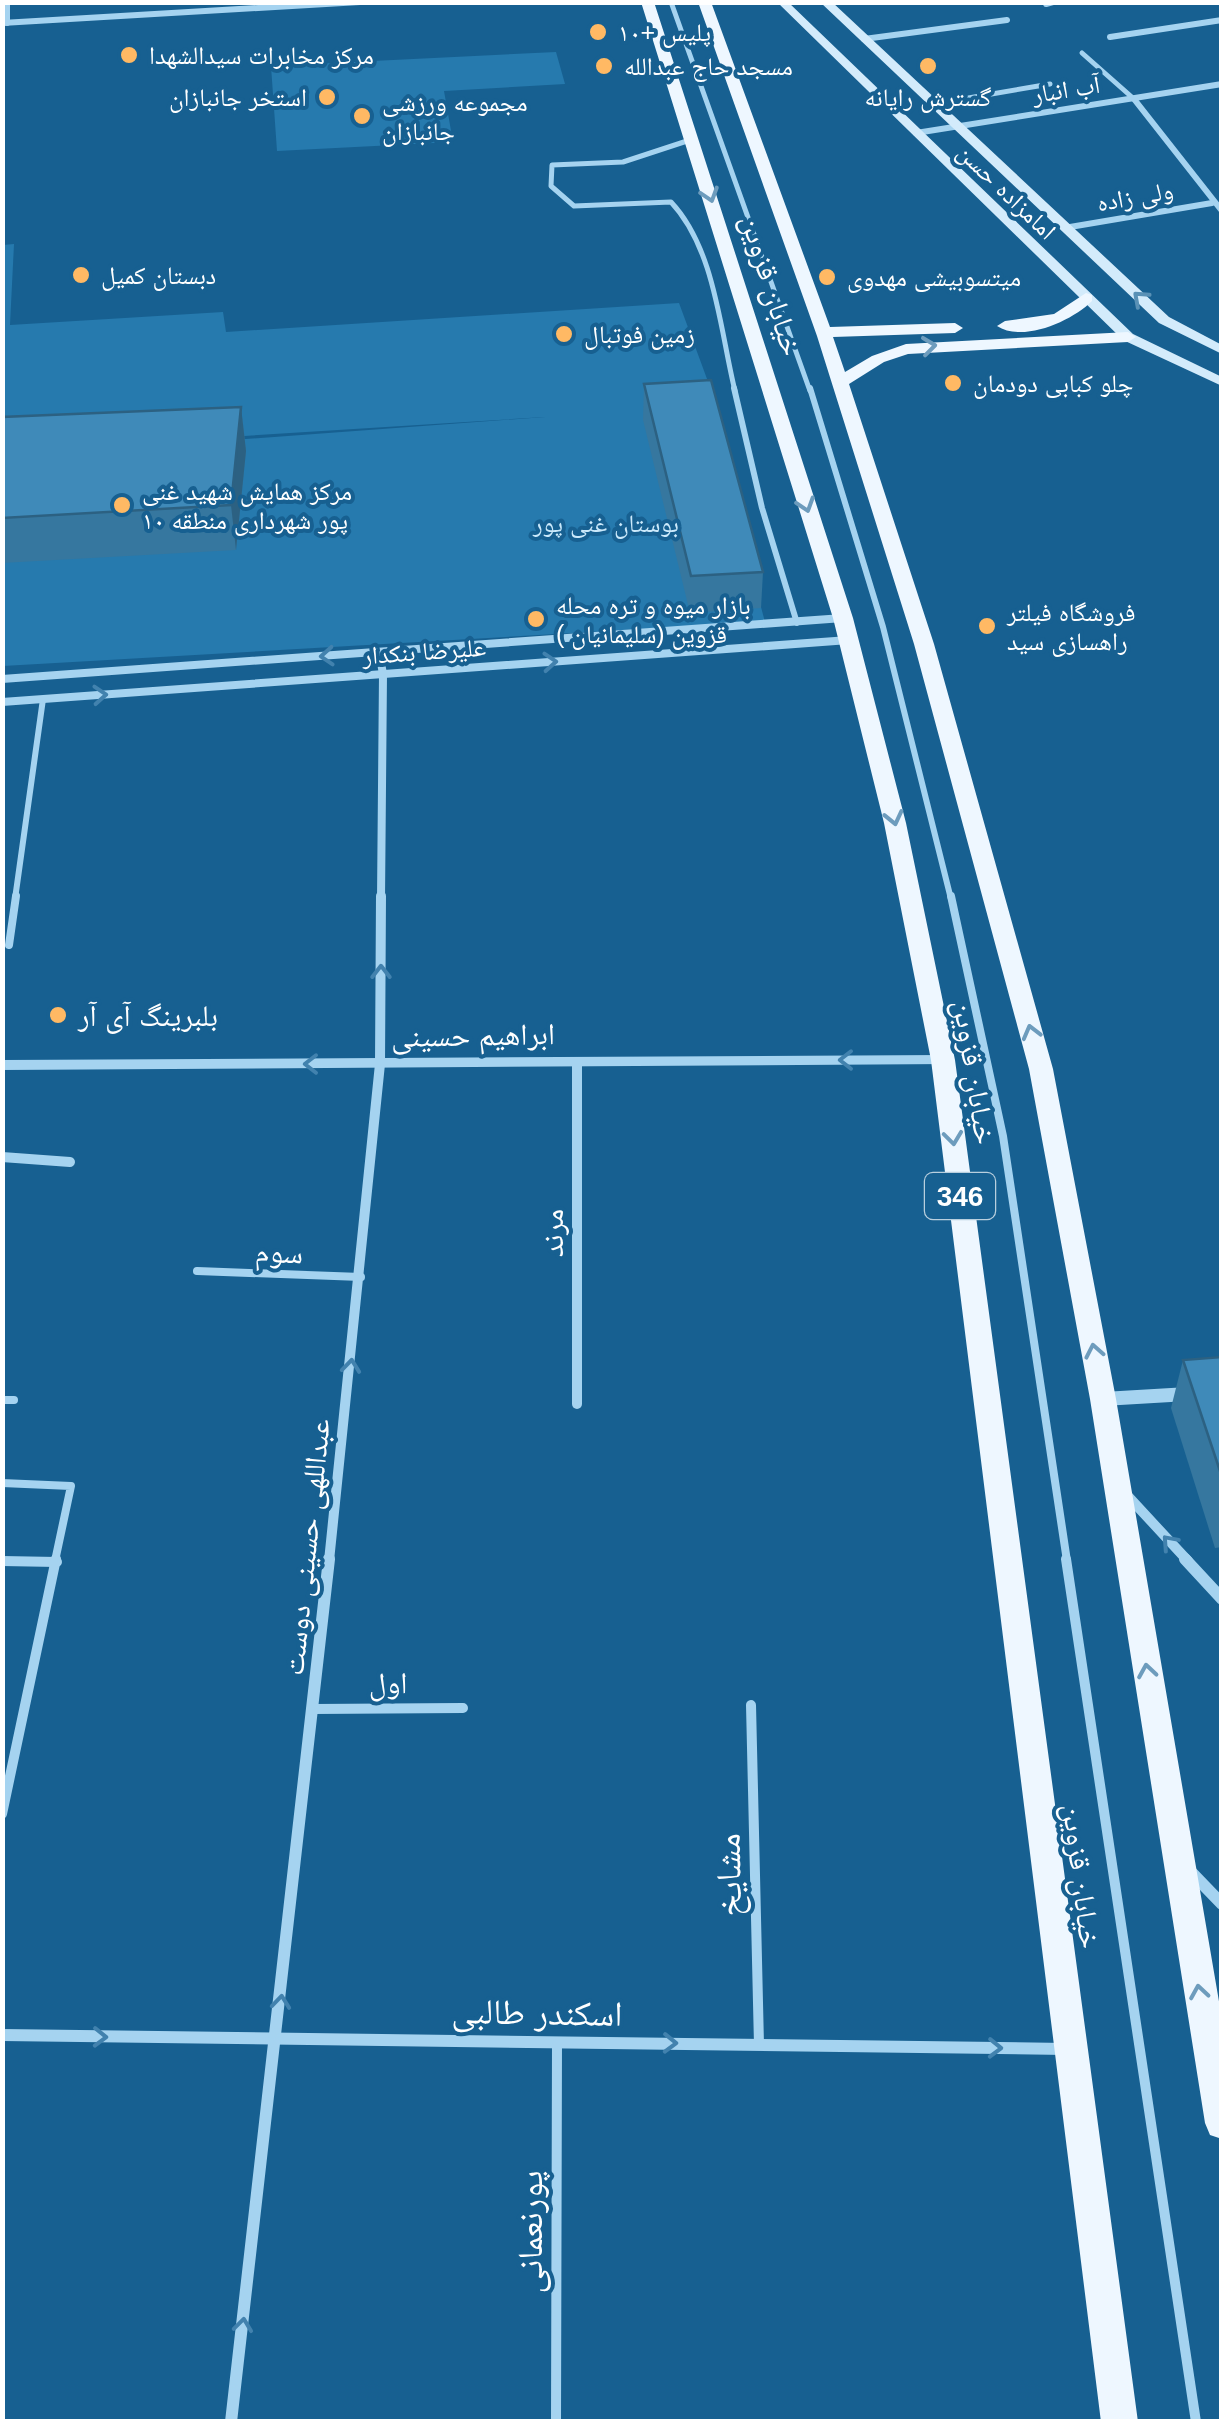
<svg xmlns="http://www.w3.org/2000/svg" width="1224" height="2424" font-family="Helvetica,'Noto Naskh Arabic',sans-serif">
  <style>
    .green { fill: #267aae }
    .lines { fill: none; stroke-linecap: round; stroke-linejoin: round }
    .service-far3 { stroke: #a5d3f0; stroke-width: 5 }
    .service-far2 { stroke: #a5d3f0; stroke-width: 6 }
    .service-far1 { stroke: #a5d3f0; stroke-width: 8 }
    .service { stroke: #a5d3f0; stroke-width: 10 }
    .minor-far3 { stroke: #a5d3f0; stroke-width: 6 }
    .minor-far2 { stroke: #a5d3f0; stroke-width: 8 }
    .minor-far1 { stroke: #a5d3f0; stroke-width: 10 }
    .minor { stroke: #a5d3f0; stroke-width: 12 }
    .tertiary { fill: #a5d3f0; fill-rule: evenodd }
    .secondary { fill: #d3ebfb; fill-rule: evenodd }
    .primary { fill: #eef7ff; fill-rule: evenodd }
    .wall { fill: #36779f }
    .shaded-wall { fill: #2c6182 }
    .building { fill: #3f8ab9; stroke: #2c6182; stroke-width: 2.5 }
    .oneway { stroke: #6d9cbd }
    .oneway2 { stroke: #5991b6 }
    .oneway3 { stroke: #4282ae }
    .poi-dot { fill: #ffb964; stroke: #176091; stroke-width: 4 }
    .labels { text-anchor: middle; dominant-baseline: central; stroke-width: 8; stroke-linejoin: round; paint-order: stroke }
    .far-poi-label { font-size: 25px; fill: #fff; stroke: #176091; text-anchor: start }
    .far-street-label { font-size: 25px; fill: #fff; stroke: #176091 }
    .far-park-label { font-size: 25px; fill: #cbe9fb; stroke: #176091 }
    .shield { fill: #176091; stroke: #b9cfde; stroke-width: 2.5 }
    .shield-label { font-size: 28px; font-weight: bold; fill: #fff }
    .street-label { font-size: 30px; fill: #fff; stroke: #176091 }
    .poi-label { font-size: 30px; fill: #fff; stroke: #176091; text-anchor: start }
    .near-street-label { font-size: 35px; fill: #fff; stroke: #176091 }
  </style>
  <rect width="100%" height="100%" fill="#176091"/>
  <g class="green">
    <path d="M556,52L565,84L444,91L453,142L277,151L271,66Z"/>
    <path d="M14,244L10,325L223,312L226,332L679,303L717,406L710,415L765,622L3,666V457L545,417L3,451V245Z"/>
  </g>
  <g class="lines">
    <g class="service-far3">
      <path d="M671,2L810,391"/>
      <path d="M1082,53L1134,99"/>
      <path d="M933,104L1050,84"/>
      <path d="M690,140L623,162L552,165L551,186L574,206L671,202C715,249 720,330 735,391"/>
    </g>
    <g class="service-far2">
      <path d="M734,388L762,508L797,623"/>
      <path d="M810,388L883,627L951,899"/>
      <path d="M15,899L43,699"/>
    </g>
    <g class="service-far1">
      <path d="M951,896L1003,1136L1067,1561"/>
      <path d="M9,945L16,896"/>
      <path d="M197,1271L361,1277"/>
      <path d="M2,1400H14"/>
      <path d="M2,1483L71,1486L55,1561"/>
      <path d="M2,1561H28"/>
    </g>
    <g class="service">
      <path d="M1066,1559L1196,2422"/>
      <path d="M2,1561L57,1562"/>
      <path d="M751,1705L759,2045"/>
      <path d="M313,1709L463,1708"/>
      <path d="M2,1814L56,1559"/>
      <path d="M556,2422L557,2042"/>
    </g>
    <g class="minor-far3">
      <path d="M7,2V23"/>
      <path d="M1046,4L1053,2"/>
      <path d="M2,23L360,2"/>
      <path d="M1110,37L1222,20"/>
      <path d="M864,39L1007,20"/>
      <path d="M1134,99L1222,211"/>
      <path d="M916,133L1222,84"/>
      <path d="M1064,228L1212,203"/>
    </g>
    <g class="minor-far2">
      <path d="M379,652L383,674L381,899"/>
      <path d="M2,679L843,618"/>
      <path d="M2,702L849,640"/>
    </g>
    <g class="minor-far1">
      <path d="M577,1062V1404"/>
      <path d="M2,1157L70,1162"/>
      <path d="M1125,1493L1188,1561"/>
      <path d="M329,1561L380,1064L381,896"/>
    </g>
    <g class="minor">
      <path d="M1185,1559L1222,1599"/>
      <path d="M1191,1872L1222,1904"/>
      <path d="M2,2035L1066,2049"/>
      <path d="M231,2422L329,1559"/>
    </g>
    <g class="tertiary">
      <path d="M943,1055L951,1060L949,1064L2,1070V1060Z"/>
      <path d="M1222,1385V1399L1103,1406L1096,1404L1094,1399L1096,1394L1103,1392Z"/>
    </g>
    <g class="secondary">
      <path d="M777,2H788L1133,334L1222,377V386L1123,340Z"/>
      <path d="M820,2H832L1169,317L1222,345V354L1159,323Z"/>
    </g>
    <g class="primary">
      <path d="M641,2H654L853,618L906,823L955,1060L1138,2422H1101L931,1060L884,823L833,618Z"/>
      <path d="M698,2H711L830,327L955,323L963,328L955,333L833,337L845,372L872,356L906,344L1128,332L1136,337L1128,342L908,354L884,362L849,384L934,644L1053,1069L1116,1399L1222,2019V2139L1210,2135L1205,2123L1090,1399L1029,1069L914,644L817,336Z"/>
      <path d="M1086,293L1092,295V301C1072,321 1023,343 997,326L1005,321L1054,314Z"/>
    </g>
  </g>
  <g class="wall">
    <path d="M644,384L763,572L761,608L690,613L643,420Z"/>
    <path d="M241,407L246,451L236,550L2,563V417Z"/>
    <path d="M1222,1357V1547L1215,1548L1171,1408L1183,1360Z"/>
  </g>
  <path class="shaded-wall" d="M241,407L246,451L236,550L231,505Z"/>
  <g class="building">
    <path d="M711,380L763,572L691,576L644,384Z"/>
    <path d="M241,407L231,505L2,518V417Z"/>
    <path d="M1222,1357V1477L1183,1360Z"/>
  </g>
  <defs><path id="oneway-chevron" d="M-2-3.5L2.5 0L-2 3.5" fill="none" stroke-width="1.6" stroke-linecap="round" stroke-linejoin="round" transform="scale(2.5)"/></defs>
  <g class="oneway">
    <use href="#oneway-chevron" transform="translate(710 195) rotate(72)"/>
    <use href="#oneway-chevron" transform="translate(929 346) rotate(-7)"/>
    <use href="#oneway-chevron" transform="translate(806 505) rotate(72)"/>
    <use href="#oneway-chevron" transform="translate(894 818) rotate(77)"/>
    <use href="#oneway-chevron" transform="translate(1031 1032) rotate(-105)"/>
    <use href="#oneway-chevron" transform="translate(953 1138) rotate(83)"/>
    <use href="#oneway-chevron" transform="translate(1094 1351) rotate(-101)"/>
    <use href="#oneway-chevron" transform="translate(1147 1671) rotate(-99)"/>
    <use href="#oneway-chevron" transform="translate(1199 1992) rotate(-99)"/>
  </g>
  <use class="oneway2" href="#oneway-chevron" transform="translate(1140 298) rotate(-138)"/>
  <g class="oneway3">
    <use href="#oneway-chevron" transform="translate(327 656) rotate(176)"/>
    <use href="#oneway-chevron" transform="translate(550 662) rotate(-4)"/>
    <use href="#oneway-chevron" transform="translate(100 695) rotate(-4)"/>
    <use href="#oneway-chevron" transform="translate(381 972) rotate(-90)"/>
    <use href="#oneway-chevron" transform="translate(846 1060) rotate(180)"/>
    <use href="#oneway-chevron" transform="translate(311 1064) rotate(180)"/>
    <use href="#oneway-chevron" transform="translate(351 1366) rotate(-84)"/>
    <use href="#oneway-chevron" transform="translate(1169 1542) rotate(-132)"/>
    <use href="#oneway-chevron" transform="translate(281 2002) rotate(-84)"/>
    <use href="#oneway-chevron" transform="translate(100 2037) rotate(1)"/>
    <use href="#oneway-chevron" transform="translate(670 2043) rotate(1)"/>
    <use href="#oneway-chevron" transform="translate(995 2048) rotate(1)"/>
    <use href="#oneway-chevron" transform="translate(243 2325) rotate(-83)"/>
  </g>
  <g class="poi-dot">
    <circle cx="598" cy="32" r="10"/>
    <circle cx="129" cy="55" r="10"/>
    <circle cx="604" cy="66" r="10"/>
    <circle cx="928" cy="66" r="10"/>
    <circle cx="327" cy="97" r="10"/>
    <circle cx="362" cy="116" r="10"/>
    <circle cx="81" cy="275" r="10"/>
    <circle cx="827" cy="277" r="10"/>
    <circle cx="564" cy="334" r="10"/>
    <circle cx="953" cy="383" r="10"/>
    <circle cx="122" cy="505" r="10"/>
    <circle cx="536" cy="619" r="10"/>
    <circle cx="987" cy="626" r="10"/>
    <circle cx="58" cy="1015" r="10"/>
  </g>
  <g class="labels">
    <g class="far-poi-label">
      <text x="618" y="32">پلیس +۱۰</text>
      <text x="149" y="55">مرکز مخابرات سیدالشهدا</text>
      <text x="624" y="66">مسجد حاج عبدالله</text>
      <text x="307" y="97" text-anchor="end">استخر جانبازان</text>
      <text x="928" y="97" text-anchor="middle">گسترش رایانه</text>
      <text x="382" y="102">مجموعه ورزشی<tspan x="382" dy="29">جانبازان</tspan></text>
      <text x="101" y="275">دبستان کمیل</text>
      <text x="847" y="277">میتسوبیشی مهدوی</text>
      <text x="584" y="334">زمین فوتبال</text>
      <text x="973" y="383">چلو کبابی دودمان</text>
      <text x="142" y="491">مرکز همایش شهید غنی<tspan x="142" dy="29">پور شهرداری منطقه ۱۰</tspan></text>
      <text x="556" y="605">بازار میوه و تره محله<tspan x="556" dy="29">قزوین (سلیمانیان )</tspan></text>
      <text x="1007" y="612">فروشگاه فیلتر<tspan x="1007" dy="29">راهسازی سید</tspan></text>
    </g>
    <g class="far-street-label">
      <text transform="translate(1066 89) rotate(-9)">آب انبار</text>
      <text transform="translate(1007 191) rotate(44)">امامزاده حسن</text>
      <text transform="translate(1135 196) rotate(-10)">ولی زاده</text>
      <text transform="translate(424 651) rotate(-4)">علیرضا بنکدار</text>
    </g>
    <g class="far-park-label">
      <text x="606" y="523">بوستان غنی پور</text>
    </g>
    <rect class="shield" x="925" y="1173" width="70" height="46" rx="8"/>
    <g class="shield-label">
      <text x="960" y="1196">346</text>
    </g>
    <g class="street-label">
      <text transform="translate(772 285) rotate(73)">خیابان قزوین</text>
      <text transform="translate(473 1035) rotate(-1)">ابراهیم حسینی</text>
      <text transform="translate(975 1072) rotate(81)">خیابان قزوین</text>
      <text transform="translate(552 1233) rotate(-90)">مرند</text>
      <text transform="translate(279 1252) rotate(2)">سوم</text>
      <text transform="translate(306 1547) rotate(-84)">عبداللهی حسینی دوست</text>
      <text transform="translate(388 1683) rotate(-1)">اول</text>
      <text transform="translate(1082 1876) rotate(83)">خیابان قزوین</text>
    </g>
    <g class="poi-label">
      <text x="78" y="1015">بلبرینگ آی آر</text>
    </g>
    <g class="near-street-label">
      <text transform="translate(728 1875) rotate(-91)">مشایخ</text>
      <text transform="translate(537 2012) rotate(1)">اسکندر طالبی</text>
      <text transform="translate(529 2232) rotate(-90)">پورنعمانی</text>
    </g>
  </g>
  <rect width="1224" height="2424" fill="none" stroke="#ffffff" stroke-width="10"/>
</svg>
